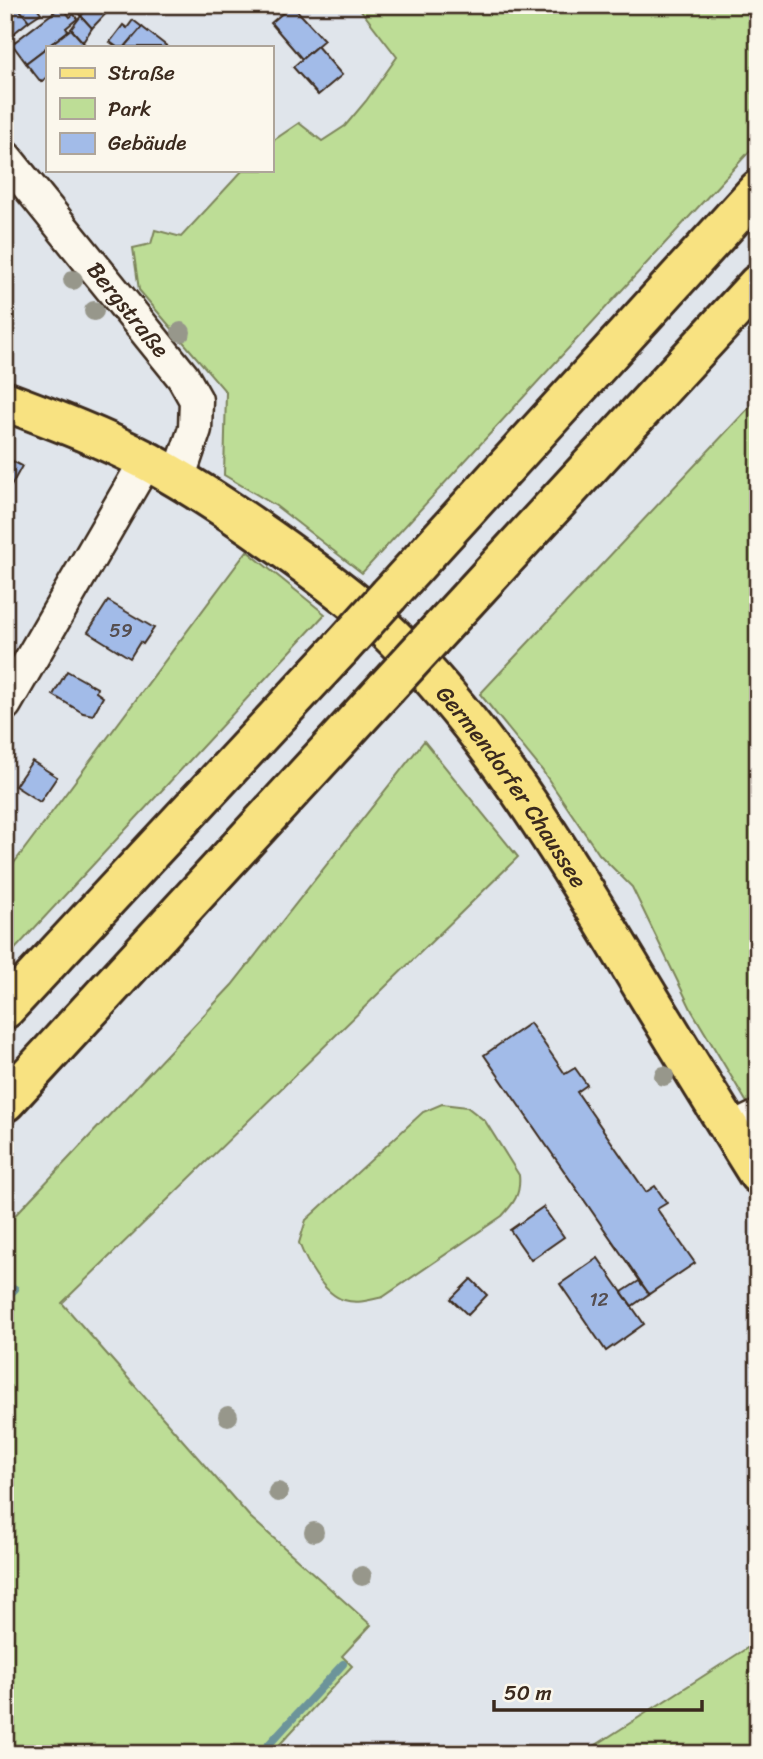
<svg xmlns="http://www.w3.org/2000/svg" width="763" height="1759" font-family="Sriracha,sans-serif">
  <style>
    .green { fill: #bddd96; stroke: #7c845a; stroke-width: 2 }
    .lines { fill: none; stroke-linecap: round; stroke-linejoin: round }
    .stream { stroke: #6c949a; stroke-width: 8 }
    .building { fill: #a2bbe8; stroke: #3b2a1e; stroke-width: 2 }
    .minor-casing { stroke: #3b2a1e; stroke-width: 37 }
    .major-casing { stroke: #3b2a1e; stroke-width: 44 }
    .highway-casing { stroke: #3b2a1e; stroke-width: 44 }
    .minor { stroke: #fbf7ec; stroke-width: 32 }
    .major { stroke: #f8e281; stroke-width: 38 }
    .highway { stroke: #f8e281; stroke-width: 38 }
    .highway-bridge-casing { stroke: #3b2a1e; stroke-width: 44; stroke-linecap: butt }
    .highway-bridge { stroke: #f8e281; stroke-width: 38 }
    .tree { fill: #97978b }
    .labels { text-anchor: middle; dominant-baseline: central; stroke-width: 6; stroke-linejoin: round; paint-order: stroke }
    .number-label { font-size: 19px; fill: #554e50 }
    .street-label { font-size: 23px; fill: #3b2a1e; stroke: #fbf7ec }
  </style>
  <rect width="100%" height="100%" fill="#e0e5eb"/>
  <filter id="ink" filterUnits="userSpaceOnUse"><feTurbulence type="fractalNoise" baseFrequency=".0143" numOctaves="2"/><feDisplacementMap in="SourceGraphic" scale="14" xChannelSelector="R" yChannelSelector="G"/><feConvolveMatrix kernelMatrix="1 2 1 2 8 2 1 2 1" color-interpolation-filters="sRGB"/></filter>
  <g filter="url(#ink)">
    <g class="green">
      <path d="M357,5H758V142L362,573L276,506L224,475L226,392L139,290L133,248L151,244L155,230L181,237L243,170H271V142L299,123L322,141L345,126L366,101L397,57Z"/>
      <path d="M758,398V1113L749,1106L692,1011L632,887L599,854L542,770L480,694Z"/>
      <path d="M247,551L325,614L5,960V875Z"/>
      <path d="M424,741L518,857L62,1303L250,1517L371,1625L342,1656L352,1666L271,1754H5V1226L232,985Z"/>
      <path d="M442,1104L467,1107L485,1121L519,1175C521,1194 514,1203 502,1216L383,1297C370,1300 357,1304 344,1300C323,1294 306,1261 299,1243L306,1220L423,1112Z"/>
      <path d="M758,1641V1754H582Z"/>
    </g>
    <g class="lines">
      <g class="stream">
        <path d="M5,1298L15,1289"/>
        <path d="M260,1754L343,1664"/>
      </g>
    </g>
    <g class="building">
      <path d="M12,5H17L29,21L9,37L5,32V11Z"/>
      <path d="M25,5H35L41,13L29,21L20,10Z"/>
      <path d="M69,5H90L81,16Z"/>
      <path d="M90,5H114L92,28L81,16Z"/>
      <path d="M292,5L324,40L302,59L271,23Z"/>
      <path d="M62,6L70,17L74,14L77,19L66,28L68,31L26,63L12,44Z"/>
      <path d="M81,16L92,28L83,42L71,29Z"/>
      <path d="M133,20L142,27L125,47H117L110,42L123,25L127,28Z"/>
      <path d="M142,27L168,47H125Z"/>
      <path d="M71,29L87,47H47V77L41,82L26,63Z"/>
      <path d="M317,46L342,75L318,95L293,67Z"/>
      <path d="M5,457L22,466L5,497Z"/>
      <path d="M108,601L154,628L143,644L140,642L130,658L88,632Z"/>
      <path d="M67,671L97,688L96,692L103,697L93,715L83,713L53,695Z"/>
      <path d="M32,761L57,777L40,802L15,786Z"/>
      <path d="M530,1023L565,1074L575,1068L587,1085L577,1092L646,1192L655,1186L667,1203L657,1209L695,1263L649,1294L484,1055Z"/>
      <path d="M543,1207L564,1237L531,1260L510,1230Z"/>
      <path d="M598,1258L644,1324L606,1351L560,1284Z"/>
      <path d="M471,1279L487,1295L468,1315L451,1299Z"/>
      <path d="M639,1281L649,1294L632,1306L622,1292Z"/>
    </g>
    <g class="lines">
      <g class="minor-casing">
        <g id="minor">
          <path id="s1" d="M5,157L183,377L196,400L195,429L178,479"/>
          <path d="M5,704L146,461"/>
          <path d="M731,1130L758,1117"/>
        </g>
      </g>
      <g class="major-casing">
        <g id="major">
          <path id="s2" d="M5,401C53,419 103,438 149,462C202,491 253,526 302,562C334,586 365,609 393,637C487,730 556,843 624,956C668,1029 713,1102 758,1174"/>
        </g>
      </g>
      <g class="highway-casing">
        <g id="highway">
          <path d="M389,595L758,190"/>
          <path d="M431,639L758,284"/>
          <path d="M5,1009L341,648"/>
          <path d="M5,1102L386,688"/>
        </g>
      </g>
      <use href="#minor" class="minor"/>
      <use href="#major" class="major"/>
      <use href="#highway" class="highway"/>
      <g class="highway-bridge-casing">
        <g id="highway-bridge">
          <path d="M341,648L389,595"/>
          <path d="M386,688L431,639"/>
        </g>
      </g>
      <use href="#highway-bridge" class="highway-bridge"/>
    </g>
    <g class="tree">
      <circle cx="73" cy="280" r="10"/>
      <circle cx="94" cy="311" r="10"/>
      <circle cx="181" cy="332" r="10"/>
      <circle cx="664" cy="1076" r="10"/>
      <circle cx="228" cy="1416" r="10"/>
      <circle cx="278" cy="1492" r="10"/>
      <circle cx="314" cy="1532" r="10"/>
      <circle cx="362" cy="1576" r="10"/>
    </g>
  </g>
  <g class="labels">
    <g class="number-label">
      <text x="121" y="630">59</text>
      <text x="599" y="1299">12</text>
    </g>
    <g class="street-label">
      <text stroke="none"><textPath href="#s1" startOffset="196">Bergstraße</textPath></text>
      <text stroke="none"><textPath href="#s2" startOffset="649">Germendorfer Chaussee</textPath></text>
    </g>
  </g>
  <rect width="763" height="1759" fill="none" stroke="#fbf7ec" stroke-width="28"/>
  <rect x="14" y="14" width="735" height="1731" fill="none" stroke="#3b2a1e" stroke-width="2.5" filter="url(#ink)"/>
  <rect x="46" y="46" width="228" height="126" fill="#fbf7ec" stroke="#aea59a" stroke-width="2"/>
  <rect x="60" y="68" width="35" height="10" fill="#f8e281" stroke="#aea59a" stroke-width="2"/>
  <text x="108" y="80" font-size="21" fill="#3b2a1e">Straße</text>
  <rect x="60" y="98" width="35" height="21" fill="#bddd96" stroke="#aea59a" stroke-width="2"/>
  <text x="108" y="116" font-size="21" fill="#3b2a1e">Park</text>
  <rect x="60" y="133" width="35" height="21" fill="#a2bbe8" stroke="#aea59a" stroke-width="2"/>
  <text x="108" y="150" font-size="21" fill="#3b2a1e">Gebäude</text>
  <path d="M494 1700v10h208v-10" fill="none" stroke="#3b2a1e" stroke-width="3.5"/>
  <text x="504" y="1700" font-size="21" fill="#3b2a1e" stroke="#fbf7ec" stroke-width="5" paint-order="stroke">50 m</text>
</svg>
